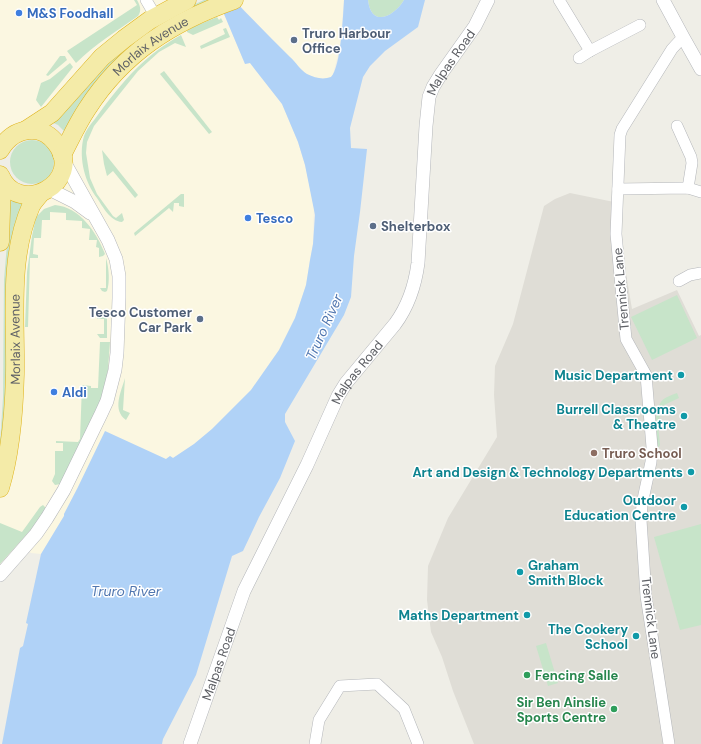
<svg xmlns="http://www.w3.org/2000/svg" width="701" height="744" font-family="'DM Sans',sans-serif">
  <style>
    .commercial { fill: #fbf7e1 }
    .education { fill: #dfddd6 }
    .green { fill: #c7e4c9 }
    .water { fill: #b0d2f7 }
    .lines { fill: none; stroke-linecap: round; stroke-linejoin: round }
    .minor-casing { stroke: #b4b6ba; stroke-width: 12 }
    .tertiary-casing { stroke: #b4b6ba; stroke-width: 14 }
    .trunk-casing { stroke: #dfb218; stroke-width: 19 }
    .minor { stroke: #fff; stroke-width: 11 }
    .tertiary { stroke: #fff; stroke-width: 13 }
    .trunk { stroke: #f4eba8; stroke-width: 18 }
    .shop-dot { fill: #3f7fe0; stroke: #fff; stroke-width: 1.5 }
    .service-dot { fill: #5c6f8a; stroke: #fff; stroke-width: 1.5 }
    .culture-dot { fill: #0f9aa8; stroke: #fff; stroke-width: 1.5 }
    .education-dot { fill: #8d6e63; stroke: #fff; stroke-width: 1.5 }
    .leisure-dot { fill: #2e9e5b; stroke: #fff; stroke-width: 1.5 }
    .labels { text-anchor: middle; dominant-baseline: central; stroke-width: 3; stroke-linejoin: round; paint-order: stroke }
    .shop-label { font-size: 13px; font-weight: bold; fill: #366cbe; stroke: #fff; text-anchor: start }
    .service-label { font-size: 13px; font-weight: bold; fill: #4e5e75; stroke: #fff; text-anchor: start }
    .street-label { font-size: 13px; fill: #5f6166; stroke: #fff }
    .culture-label { font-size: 13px; font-weight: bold; fill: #0d838f; stroke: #fff; text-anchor: end }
    .education-label { font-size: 13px; font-weight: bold; fill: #785e54; stroke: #fff; text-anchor: start }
    .leisure-label { font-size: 13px; font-weight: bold; fill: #27864d; stroke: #fff; text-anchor: start }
    .water-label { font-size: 14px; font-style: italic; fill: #5177b0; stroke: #fff }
  </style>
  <rect width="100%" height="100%" fill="#efeee7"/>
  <g class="commercial">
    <path d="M0,0H187L83,76L11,136L0,134Z"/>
    <path d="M234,0H344L340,47L333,75L330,78L321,79L314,77L306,74Z"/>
    <path d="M216,7L224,14L245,64L250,63L282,104L298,142L305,165L314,207L313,244L310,260L306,285L295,318L279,350L251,390L212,429L194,444L173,458L170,456L166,459L77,489L64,514V516L41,554L31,553L24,547L0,575V488L21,241L108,81Z"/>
  </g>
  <path class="education" d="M570,193L614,202L632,309L677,290L699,336L701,335V744H474L453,691L442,657L431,632L427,600L428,566L448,518L497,437L494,395L495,366L513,324L544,206L555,199Z"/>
  <g class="green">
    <path d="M134,0H137C140,5 142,11 138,16C117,31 95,44 76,63L67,51L137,5Z"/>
    <path d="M204,0H209L194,10L65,132L58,125L49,121L113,55L182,10Z"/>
    <path d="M368,0H404C394,17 371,28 368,0Z"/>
    <path d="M217,17L219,20L221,18L223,22L193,35L187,32V31L193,27Z"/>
    <path d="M226,28L230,37L201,49L200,46L225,34L223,29Z"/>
    <path d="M181,35L186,47L175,43L159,52L138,71L94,126L87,142L86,153L90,178L97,194L113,216L116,218L122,213L124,220L122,222C110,221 103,207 97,198C85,182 79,160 83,140C85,129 94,121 100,112C124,80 145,55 181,35Z"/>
    <path d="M60,56H65L67,60L48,76L46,75Z"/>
    <path d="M70,63L73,67L41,107L36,100L41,83L50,79Z"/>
    <path d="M164,71L212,132L209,134L160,74Z"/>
    <circle cx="32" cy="162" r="22"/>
    <path d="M102,150L138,195L135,198L113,171L107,176L104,164Z"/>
    <path d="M181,194H184V207L179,206V203H174L173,212L169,208L135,236L134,233Z"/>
    <path d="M11,196L25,202L0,466V443L3,398L4,280Z"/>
    <path d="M55,205C80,207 97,233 105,254L103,256L99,257V248L96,247L97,240H89L90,229L82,228V221L66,220V213L50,212V220H42L41,238H34L33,254L38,255V258H30L28,327H25L27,272L32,236L36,217L44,209Z"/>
    <path d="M106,258C109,268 110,282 107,291L105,292L102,291L100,288H106Z"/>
    <path d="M677,295L697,338L652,360L631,317Z"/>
    <path d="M101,312H105V315L107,318V338H100L97,334H104V319H97L98,314Z"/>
    <path d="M100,342H110L108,370L103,395L61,484L55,485L52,481L55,474V451H63V443H56V441L78,442L80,439L82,385L91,386V388H98Z"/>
    <path d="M125,378L123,410L130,413L126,420C112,410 121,392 125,378Z"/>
    <path d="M677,393L679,398L662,406L658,425L660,445L658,448C654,438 654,411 661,402C664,397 672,395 677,393Z"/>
    <path d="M43,505L46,508L36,524L0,564V523L22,532L40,507Z"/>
    <path d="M701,524V625L680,630L654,537Z"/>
    <path d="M546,643L558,683L548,686L536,646Z"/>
  </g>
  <path class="water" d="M209,0H234C252,19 271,38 290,57C296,62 300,70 307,74C315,78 323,80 331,77C341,67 343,16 344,0H368C371,28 394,17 404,0H425L418,27L385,51L370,66L363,77L350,128L351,148L367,149L360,212L354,256L351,297L344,315L285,414V422L295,441L280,478L259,517L243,551L232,556L196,675L163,739L162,744H2L20,648L23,646L28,624L26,623L41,554L64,516V514L77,489L105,431L166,459L170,456L173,458L194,444L212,429L251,390L279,350L295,318L306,285L310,260L313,244L315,215L305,165L298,142L282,104L250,63L245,64L224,14Z"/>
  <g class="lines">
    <g class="minor-casing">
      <g id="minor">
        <path d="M146,0L156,17"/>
        <path d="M559,0L590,51"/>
        <path d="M579,58L590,51L640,25"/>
        <path d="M677,126L691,157L692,163L688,188"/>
        <path d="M618,189L688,188L701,192"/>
        <path d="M679,281L690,275L701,273"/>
        <path d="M315,744L319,720L340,686L377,684L404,709L418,744"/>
        <path d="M669,744L646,596L641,520L642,504L651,462L652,447L646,375L626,339L616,234L620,135L622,129L672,49L683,37"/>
      </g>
    </g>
    <g class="tertiary-casing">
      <g id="tertiary">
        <path d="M663,0L683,37L701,69"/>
        <path d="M49,189L75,202L90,213"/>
        <path d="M0,575L36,534L47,518L64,490L101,414L107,401L115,370L117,353L119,298V276L116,259L108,240L62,158"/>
        <path id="s1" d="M190,744L244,591L307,465L338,396L346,383L395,324C409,305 415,286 418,263L426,126L429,97L433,87L441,74L475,26L488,0"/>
      </g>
    </g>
    <g class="trunk-casing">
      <g id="trunk">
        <path d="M26,130L52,113L102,57L124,39L150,20L187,0"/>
        <path d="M0,150C7,138 17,130 32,130C41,130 50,135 56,143C86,182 18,219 0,175"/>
        <path id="s2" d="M62,155C70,140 77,124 87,109C123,53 172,22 234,0"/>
        <path d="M0,242L2,180"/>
        <path id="s3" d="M0,488C11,452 14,413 15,374C16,319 8,258 31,206C33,202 37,198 40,194"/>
      </g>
    </g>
    <use href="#minor" class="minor"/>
    <use href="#tertiary" class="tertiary"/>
    <use href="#trunk" class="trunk"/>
  </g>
  <g class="shop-dot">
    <circle cx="19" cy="13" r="4"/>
    <circle cx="248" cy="218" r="4"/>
    <circle cx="54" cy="392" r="4"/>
  </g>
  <g class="service-dot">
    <circle cx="294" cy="40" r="4"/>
    <circle cx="373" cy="226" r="4"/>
    <circle cx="200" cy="319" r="4"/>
  </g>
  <g class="culture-dot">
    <circle cx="681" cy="375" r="4"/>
    <circle cx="684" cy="416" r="4"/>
    <circle cx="691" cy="472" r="4"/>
    <circle cx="684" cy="507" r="4"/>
    <circle cx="520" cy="572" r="4"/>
    <circle cx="527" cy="615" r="4"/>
    <circle cx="636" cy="636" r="4"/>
  </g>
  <circle class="education-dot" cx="594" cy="453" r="4"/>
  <g class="leisure-dot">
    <circle cx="527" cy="675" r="4"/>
    <circle cx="614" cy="709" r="4"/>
  </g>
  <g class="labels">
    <g class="shop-label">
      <text x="27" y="13">M&amp;S Foodhall</text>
      <text x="256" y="218">Tesco</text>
      <text x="62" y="392">Aldi</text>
    </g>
    <g class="service-label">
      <text x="302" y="33">Truro Harbour<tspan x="302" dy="15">Office</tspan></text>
      <text x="381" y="226">Shelterbox</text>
      <text x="192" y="312" text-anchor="end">Tesco Customer<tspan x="192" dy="15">Car Park</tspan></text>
    </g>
    <g class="street-label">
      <text stroke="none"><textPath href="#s2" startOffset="143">Morlaix Avenue</textPath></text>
      <text stroke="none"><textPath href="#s1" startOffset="744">Malpas Road</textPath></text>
      <text transform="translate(621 289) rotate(-95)">Trennick Lane</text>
      <text stroke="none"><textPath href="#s3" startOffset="150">Morlaix Avenue</textPath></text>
      <text stroke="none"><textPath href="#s1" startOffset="409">Malpas Road</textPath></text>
      <text transform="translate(651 618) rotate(83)">Trennick Lane</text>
      <text stroke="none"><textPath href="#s1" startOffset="85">Malpas Road</textPath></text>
    </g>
    <g class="culture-label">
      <text x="673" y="375">Music Department</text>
      <text x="676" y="409">Burrell Classrooms<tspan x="676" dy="15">&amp; Theatre</tspan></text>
      <text x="683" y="472">Art and Design &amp; Technology Departments</text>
      <text x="676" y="500">Outdoor<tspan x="676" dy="15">Education Centre</tspan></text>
      <text x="528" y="565" text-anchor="start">Graham<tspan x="528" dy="15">Smith Block</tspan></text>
      <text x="519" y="615">Maths Department</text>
      <text x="628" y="629">The Cookery<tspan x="628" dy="15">School</tspan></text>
    </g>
    <g class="education-label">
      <text x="602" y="453">Truro School</text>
    </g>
    <g class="leisure-label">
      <text x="535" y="675">Fencing Salle</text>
      <text x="606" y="702" text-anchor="end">Sir Ben Ainslie<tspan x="606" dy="15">Sports Centre</tspan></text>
    </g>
    <g class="water-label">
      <text transform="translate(324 327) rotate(-66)">Truro River</text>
      <text x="126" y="591">Truro River</text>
    </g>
  </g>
</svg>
